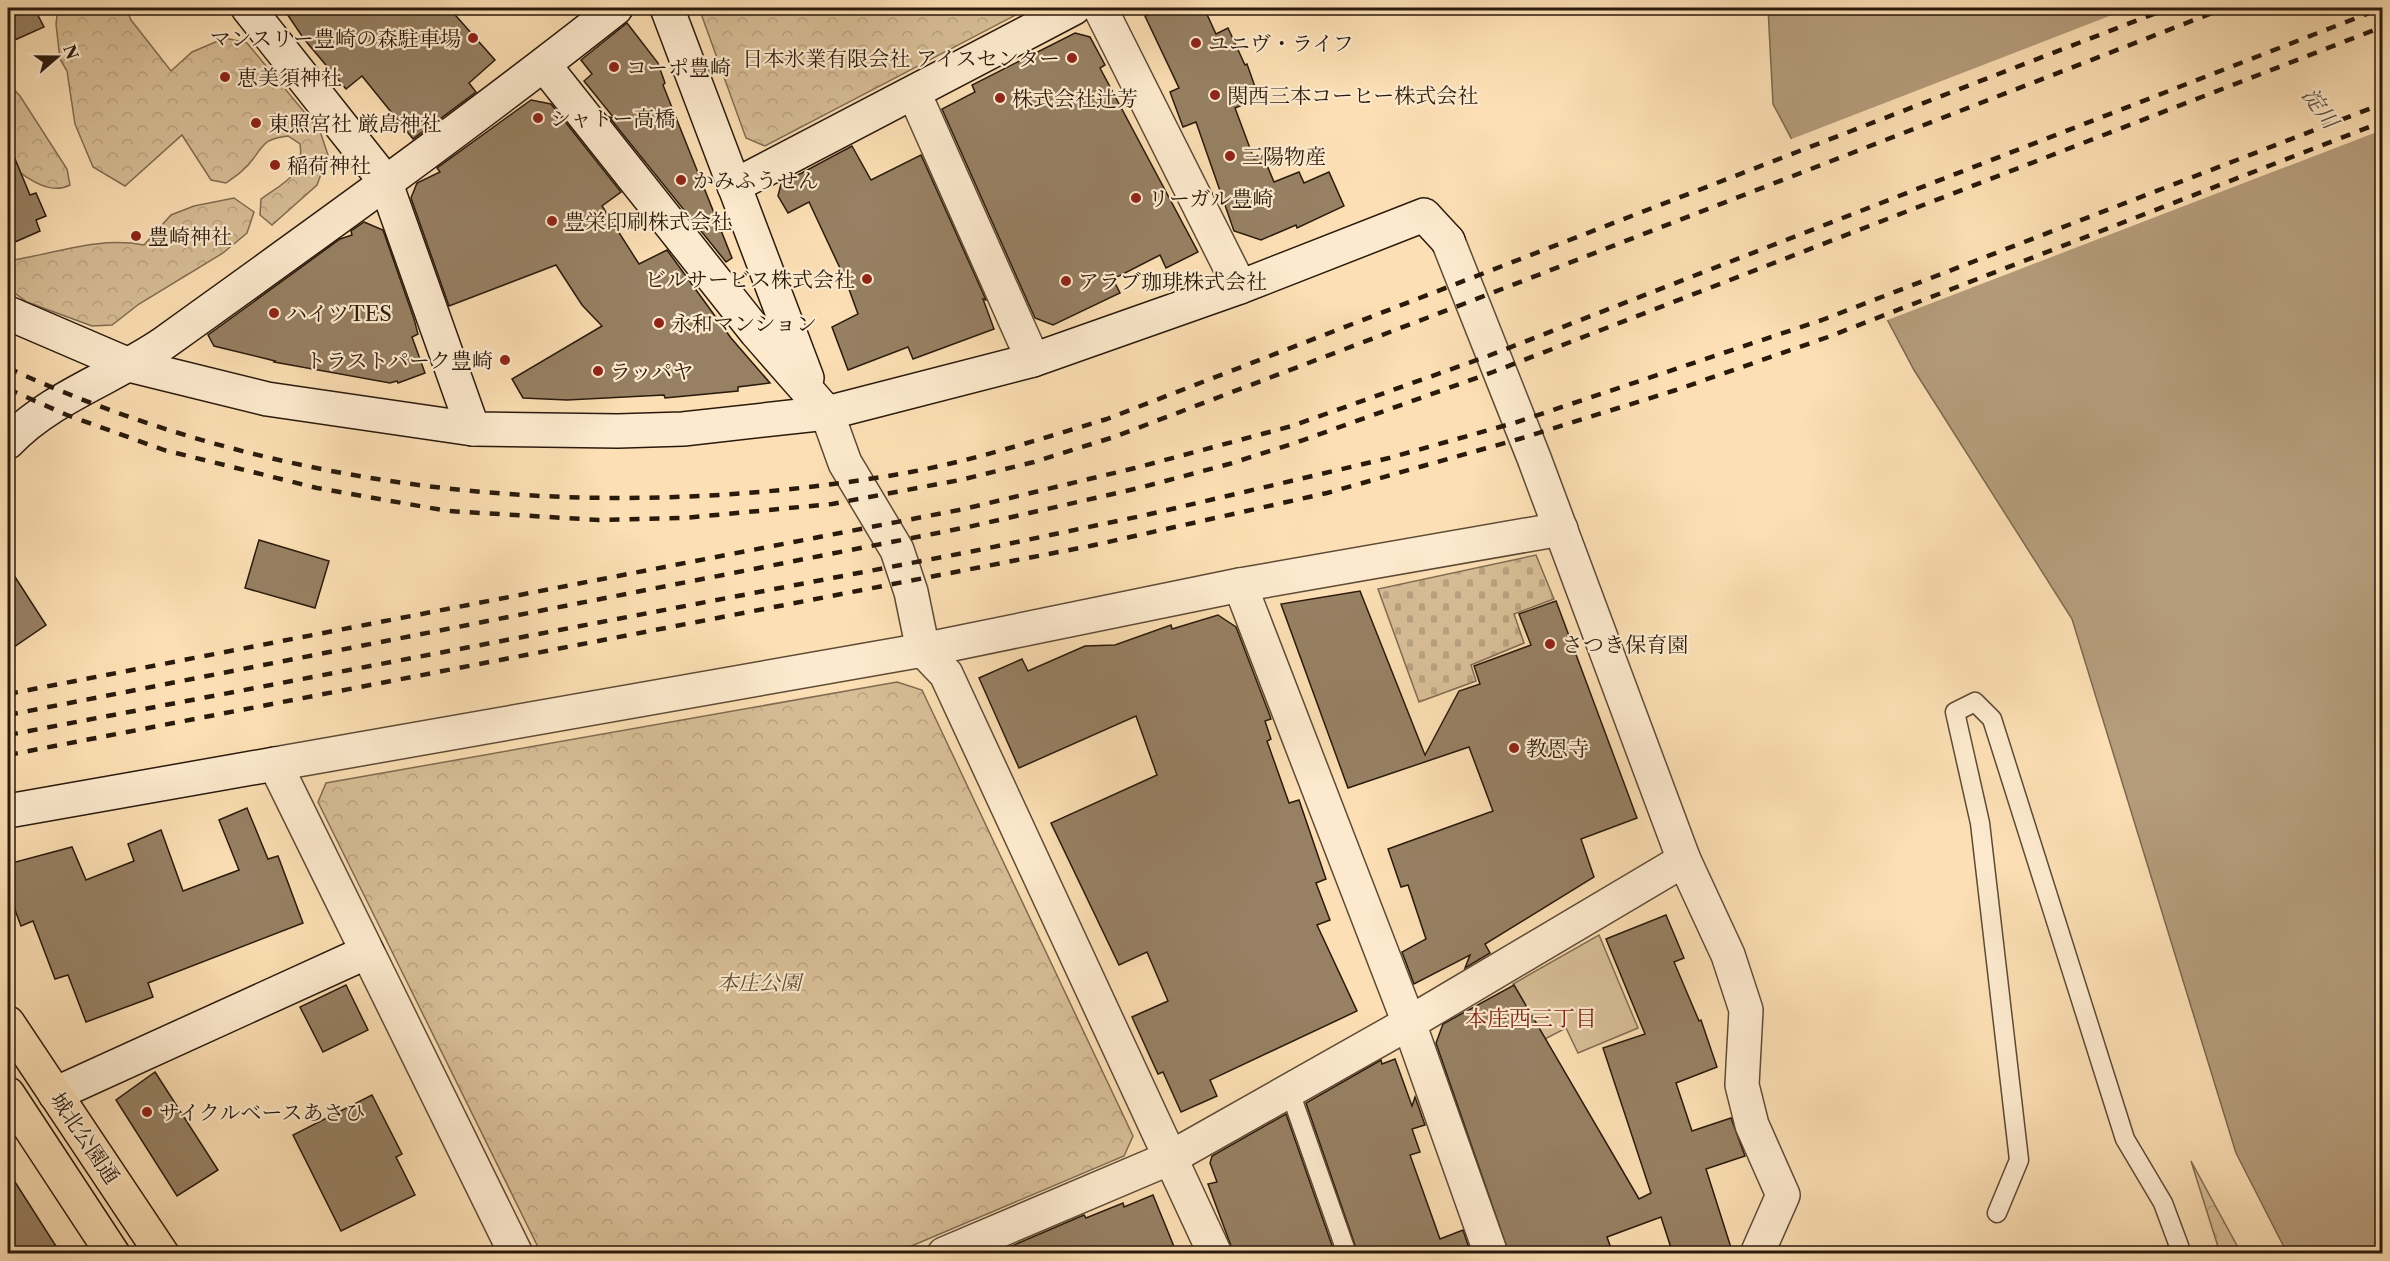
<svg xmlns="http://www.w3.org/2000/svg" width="2390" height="1261" font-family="'Libre Caslon Text','Noto Serif JP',serif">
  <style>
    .grass { fill: #d8be97; stroke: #816c52; stroke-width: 1.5 }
    .forest { fill: url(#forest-crowns); stroke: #816c52; stroke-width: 1.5 }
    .cemetery { fill: url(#cemetery-stones); stroke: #816c52; stroke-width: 1.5 }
    .water { fill: #b59c7b; stroke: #7d684f; stroke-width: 1.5 }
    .pier { fill: #fcdfb4 }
    .building { fill: #978063; stroke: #2a1a0c; stroke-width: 1.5 }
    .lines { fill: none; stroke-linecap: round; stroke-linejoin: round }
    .lane-casing { stroke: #5e4b36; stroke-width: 21 }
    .street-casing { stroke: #5e4b36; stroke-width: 36 }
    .secondary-casing { stroke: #2a1a0c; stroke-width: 36 }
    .primary-casing { stroke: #2a1a0c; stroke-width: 36 }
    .lane { stroke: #fdeace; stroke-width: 18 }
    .street { stroke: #fdeace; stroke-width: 33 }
    .secondary { stroke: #fdeace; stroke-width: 33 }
    .primary { stroke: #fcdfb4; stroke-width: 33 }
    .rail { stroke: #2a1a0c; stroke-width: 4.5; stroke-dasharray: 10 10; stroke-linecap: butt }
    .poi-dot { fill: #8f2418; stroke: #fdeace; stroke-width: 2 }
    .labels { text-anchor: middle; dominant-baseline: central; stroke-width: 4.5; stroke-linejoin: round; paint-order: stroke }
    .poi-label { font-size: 21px; fill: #2a1a0c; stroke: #fdeace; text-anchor: start }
    .park-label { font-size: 21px; font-style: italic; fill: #5e4b36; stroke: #fdeace }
    .street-label { font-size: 21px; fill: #2a1a0c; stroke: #fdeace }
    .water-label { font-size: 22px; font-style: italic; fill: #624e38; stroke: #fdeace }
    .neighbourhood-label { font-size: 22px; fill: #7a1f14; stroke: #fdeace }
  </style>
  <defs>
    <pattern id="forest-crowns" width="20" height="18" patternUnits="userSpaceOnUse" patternTransform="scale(1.5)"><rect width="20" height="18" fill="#d8be97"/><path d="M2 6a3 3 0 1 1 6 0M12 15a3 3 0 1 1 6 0" fill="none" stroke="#baa381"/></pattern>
    <pattern id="cemetery-stones" width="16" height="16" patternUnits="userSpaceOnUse" patternTransform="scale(1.5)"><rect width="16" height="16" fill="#d8be97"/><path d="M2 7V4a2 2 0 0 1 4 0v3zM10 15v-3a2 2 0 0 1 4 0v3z" fill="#baa381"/></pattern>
  </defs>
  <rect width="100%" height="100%" fill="#fcdfb4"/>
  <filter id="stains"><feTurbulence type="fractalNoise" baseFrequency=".00333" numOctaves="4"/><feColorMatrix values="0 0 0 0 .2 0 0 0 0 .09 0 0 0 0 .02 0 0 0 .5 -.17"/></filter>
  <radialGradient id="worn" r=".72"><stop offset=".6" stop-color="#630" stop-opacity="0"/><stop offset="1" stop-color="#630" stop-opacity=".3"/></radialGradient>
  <path class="grass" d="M1599,935L1638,1028L1578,1053L1566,1028L1545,1039L1513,984Z"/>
  <g class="forest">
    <path d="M58,8H126L131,20L171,71L192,52L225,38L247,43L320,131L328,155L317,185L272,225L260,215L261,199C283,183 305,175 300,144L288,136C265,139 265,143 253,159C246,169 236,176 226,183L211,180L182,135L125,186L93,167L75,124L67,71L60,59L56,24Z"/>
    <path d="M699,8H1029L765,146L746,138Z"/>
    <path d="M8,83L20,96L67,169L70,185C49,196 26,177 8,164Z"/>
    <path d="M234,198L254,212L247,233L223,253L139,304L112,325L92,326L27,302L8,288V261C53,254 99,236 144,245L171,215L194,206Z"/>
    <path d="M897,682L922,690L1133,1136L1124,1156L895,1253H541L318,802L326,783Z"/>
    <path d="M2191,1161L2241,1253H2220Z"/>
  </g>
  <path class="cemetery" d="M1536,555L1554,599L1514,614L1524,643L1471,665L1476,681L1419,702L1378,589Z"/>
  <path class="water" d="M1768,8H2382V1253H2287L2236,1153L2072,619L1914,370L1773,104Z"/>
  <path class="pier" d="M2130,8H2382V130L1885,321L1789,140Z"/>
  <g class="building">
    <path d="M8,8H34L44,27L8,43Z"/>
    <path d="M283,8H449L495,60L469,83L476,92L413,139L362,76L346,89L304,39Z"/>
    <path d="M1162,8H1204L1216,34L1228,28L1245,65L1247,64L1259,98L1235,108L1254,159L1263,156L1274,182L1299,172L1304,183L1329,172L1344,206L1297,228L1296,225L1261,240L1234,231L1196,122L1183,127L1170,92L1179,88L1145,16Z"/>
    <path d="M627,23L658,63L665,83L663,85L732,258L726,262L609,117L614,118L584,81L592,74L581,60Z"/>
    <path d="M1075,33L1090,37L1105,65L1100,68L1198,252L1166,268L1160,255L1113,279L1120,293L1053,325L1035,318L942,109L975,92L972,85Z"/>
    <path d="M531,100L551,104L621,192L602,206L639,264L667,250L731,338L770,383L738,387V391L665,398L664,395L567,400L523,398L512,379L602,326L582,305L556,265L449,306L411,198L417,183L440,172L437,168Z"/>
    <path d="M8,142L30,195L36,193L46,216L36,220L40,231L8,245Z"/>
    <path d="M852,146L871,180L921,155L986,300L983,299L994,329L913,359L908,347L848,370L832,327L858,314L846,281L809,202L788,213L778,196L781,184Z"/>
    <path d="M364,222L383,230L414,319L418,334L412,337L425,373L398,383L397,381L390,383L274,362L275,361L214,346L208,335L340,239L352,235L351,231Z"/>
    <path d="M259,540L329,561L315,608L245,588Z"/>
    <path d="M8,566L46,625L8,651Z"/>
    <path d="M1360,591L1425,755L1459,691L1480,684L1474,666L1531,645L1519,614L1556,601L1637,818L1581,839L1594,877L1485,944L1490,953L1465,968L1470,955L1414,984L1402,952L1426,939L1408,885L1401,887L1388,849L1493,811L1469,747L1348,788L1281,604Z"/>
    <path d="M1218,615L1236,627L1270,716L1271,719L1265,721L1271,739L1267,741L1289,803L1299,800L1326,879L1316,883L1330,920L1317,925L1357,1011L1210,1080L1217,1096L1181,1112L1163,1072L1158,1074L1132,1017L1168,1001L1147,952L1119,965L1051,823L1157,775L1136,716L1019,768L979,678L1022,659L1028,671L1085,646L1115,645L1171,625L1172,629Z"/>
    <path d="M247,808L268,859L278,856L303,923L148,983L153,997L86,1022L68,975L55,979L33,921L21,926L8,891V864L72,847L86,880L134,861L128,844L161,830L183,891L239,870L219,820Z"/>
    <path d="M1666,915L1684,958L1674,962L1699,1021L1701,1020L1717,1067L1676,1083L1692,1131L1731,1118L1745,1156L1706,1169L1733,1254H1673L1661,1217L1607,1237L1613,1254H1509L1436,1043L1443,1024L1514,985L1639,1199L1651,1193L1603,1048L1645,1034L1606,939Z"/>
    <path d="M346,985L368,1030L323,1052L300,1007Z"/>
    <path d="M1395,1059L1412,1106L1415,1097L1425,1125L1412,1129L1420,1152L1410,1155L1440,1239L1463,1230L1471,1254H1358L1306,1103L1381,1060L1382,1064Z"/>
    <path d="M155,1072L218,1170L177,1196L116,1100Z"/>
    <path d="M372,1095L402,1154L396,1157L415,1195L341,1231L293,1135Z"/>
    <path d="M1286,1114L1335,1254H1234L1208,1184L1217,1182L1210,1163L1212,1156Z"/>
    <path d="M8,1171L61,1254H16L8,1240Z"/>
    <path d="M1153,1195L1177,1254H993L1084,1215L1086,1218L1123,1203L1124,1207Z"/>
  </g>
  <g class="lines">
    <g class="lane-casing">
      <g id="lane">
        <path d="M1289,1089L1347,1254"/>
        <path d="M1997,1213L2019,1160L1980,823L1955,712L1975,702L1992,719L2125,1139L2163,1203L2182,1254"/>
      </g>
    </g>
    <g class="street-casing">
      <g id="street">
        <path d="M1100,8L1240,287"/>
        <path d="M914,93L1033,360"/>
        <path d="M1448,241L1534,458L1684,860L1728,955L1746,1010L1742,1085L1752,1125L1783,1195L1757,1254"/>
        <path d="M827,413L845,463L897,550L911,592L923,650L946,674L1215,1254"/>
        <path d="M1240,585L1409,1023L1491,1254"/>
        <path d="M516,1254L275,764L923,650L1240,585L1561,529"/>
        <path d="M944,1254L1170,1158L1409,1023L1684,860"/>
      </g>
    </g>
    <g class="secondary-casing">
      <g id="secondary">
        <path d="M248,8L385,181L473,429"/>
        <path d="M667,8L807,378"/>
        <path d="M544,65L756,332L827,413"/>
        <path d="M734,186L1074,8"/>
        <path d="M8,313L129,365L267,399L473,429L618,431L683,429L827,413L1033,360L1240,287L1424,215L1448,241"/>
        <path d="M8,442C51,397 113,378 164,343C316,234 469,124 616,8"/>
        <path d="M8,811L275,764"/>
        <path d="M55,1094L367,952"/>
      </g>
    </g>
    <g class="primary-casing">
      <g id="primary">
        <path d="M8,1023L162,1254"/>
        <path d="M8,1094L113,1254"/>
      </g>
    </g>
    <use href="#lane" class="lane"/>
    <use href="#street" class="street"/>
    <use href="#secondary" class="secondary"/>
    <use href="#primary" class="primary"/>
    <g class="rail">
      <path d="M8,368C284,495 595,525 894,475C966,463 1037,440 1107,419L2169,8"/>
      <path d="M8,389L67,415L164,450L317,488L448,511L599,520L684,518L832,504L960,480L1034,462L1114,437L1466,303L2225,8"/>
      <path d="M8,694L964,509L1135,468L1292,426L1488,356L2382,8"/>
      <path d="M8,715L968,527L1139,488L1229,464L1298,442L1493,372L2382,27"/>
      <path d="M8,735L974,551L1146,515L1389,458L1514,423L1822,320L2382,104"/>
      <path d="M8,755L1090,546L1327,493L1519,439L1676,390L1828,337L2382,122"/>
    </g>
  </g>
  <g class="poi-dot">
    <circle cx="473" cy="38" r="6"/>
    <circle cx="1196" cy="43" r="6"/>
    <circle cx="1072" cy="58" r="6"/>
    <circle cx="614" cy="67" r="6"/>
    <circle cx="225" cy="77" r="6"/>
    <circle cx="1215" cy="95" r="6"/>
    <circle cx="1000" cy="98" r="6"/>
    <circle cx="538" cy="118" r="6"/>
    <circle cx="256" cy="123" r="6"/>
    <circle cx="1230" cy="156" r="6"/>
    <circle cx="275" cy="165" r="6"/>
    <circle cx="681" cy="180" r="6"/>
    <circle cx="1136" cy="198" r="6"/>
    <circle cx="552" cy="221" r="6"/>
    <circle cx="136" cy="236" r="6"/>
    <circle cx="867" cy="279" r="6"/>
    <circle cx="1066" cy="281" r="6"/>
    <circle cx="274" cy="313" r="6"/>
    <circle cx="659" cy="323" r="6"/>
    <circle cx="505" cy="360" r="6"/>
    <circle cx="598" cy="371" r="6"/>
    <circle cx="1550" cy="644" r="6"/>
    <circle cx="1514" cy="748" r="6"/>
    <circle cx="147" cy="1112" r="6"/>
  </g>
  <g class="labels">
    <g class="poi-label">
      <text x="461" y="38" text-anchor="end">マンスリー豊崎の森駐車場</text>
      <text x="1208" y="43">ユニヴ・ライフ</text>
      <text x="1060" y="58" text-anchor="end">日本氷業有限会社 アイスセンター</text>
      <text x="626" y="67">コーポ豊崎</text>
      <text x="237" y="77">恵美須神社</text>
      <text x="1227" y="95">関西三本コーヒー株式会社</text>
      <text x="1012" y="98">株式会社辻芳</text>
      <text x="550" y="118">シャトー高橋</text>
      <text x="268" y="123">東照宮社 厳島神社</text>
      <text x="1242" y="156">三陽物産</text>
      <text x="287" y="165">稲荷神社</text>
      <text x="693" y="180">かみふうせん</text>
      <text x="1148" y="198">リーガル豊崎</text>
      <text x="564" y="221">豊栄印刷株式会社</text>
      <text x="148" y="236">豊崎神社</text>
      <text x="855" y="279" text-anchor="end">ビルサービス株式会社</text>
      <text x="1078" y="281">アラブ珈琲株式会社</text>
      <text x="286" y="313">ハイツTES</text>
      <text x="671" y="323">永和マンション</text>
      <text x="493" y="360" text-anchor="end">トラストパーク豊崎</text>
      <text x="610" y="371">ラッパヤ</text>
      <text x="1562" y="644">さつき保育園</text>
      <text x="1526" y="748">教恩寺</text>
      <text x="159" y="1112">サイクルベースあさひ</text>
    </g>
    <g class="park-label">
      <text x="759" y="982">本庄公園</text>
    </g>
    <g class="street-label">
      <text transform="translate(85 1138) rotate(56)">城北公園通</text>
    </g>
    <g class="water-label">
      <text transform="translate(2320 108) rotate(54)">淀川</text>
    </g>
    <g class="neighbourhood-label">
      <text x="1531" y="1018">本庄西三丁目</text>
    </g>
  </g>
  <rect width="2390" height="1261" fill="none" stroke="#fcdfb4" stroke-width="30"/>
  <rect x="9" y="9" width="2372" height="1243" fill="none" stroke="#2a1a0c" stroke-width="3"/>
  <rect x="15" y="15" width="2360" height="1231" fill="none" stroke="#2a1a0c" stroke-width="1.5"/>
  <g transform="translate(57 57) rotate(70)" stroke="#fdeace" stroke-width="4.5" paint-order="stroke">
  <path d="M0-4.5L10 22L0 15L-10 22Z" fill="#2a1a0c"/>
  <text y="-9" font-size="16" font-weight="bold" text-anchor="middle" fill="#2a1a0c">N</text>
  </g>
  <rect width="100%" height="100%" filter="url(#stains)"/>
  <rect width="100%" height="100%" fill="url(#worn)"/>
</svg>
